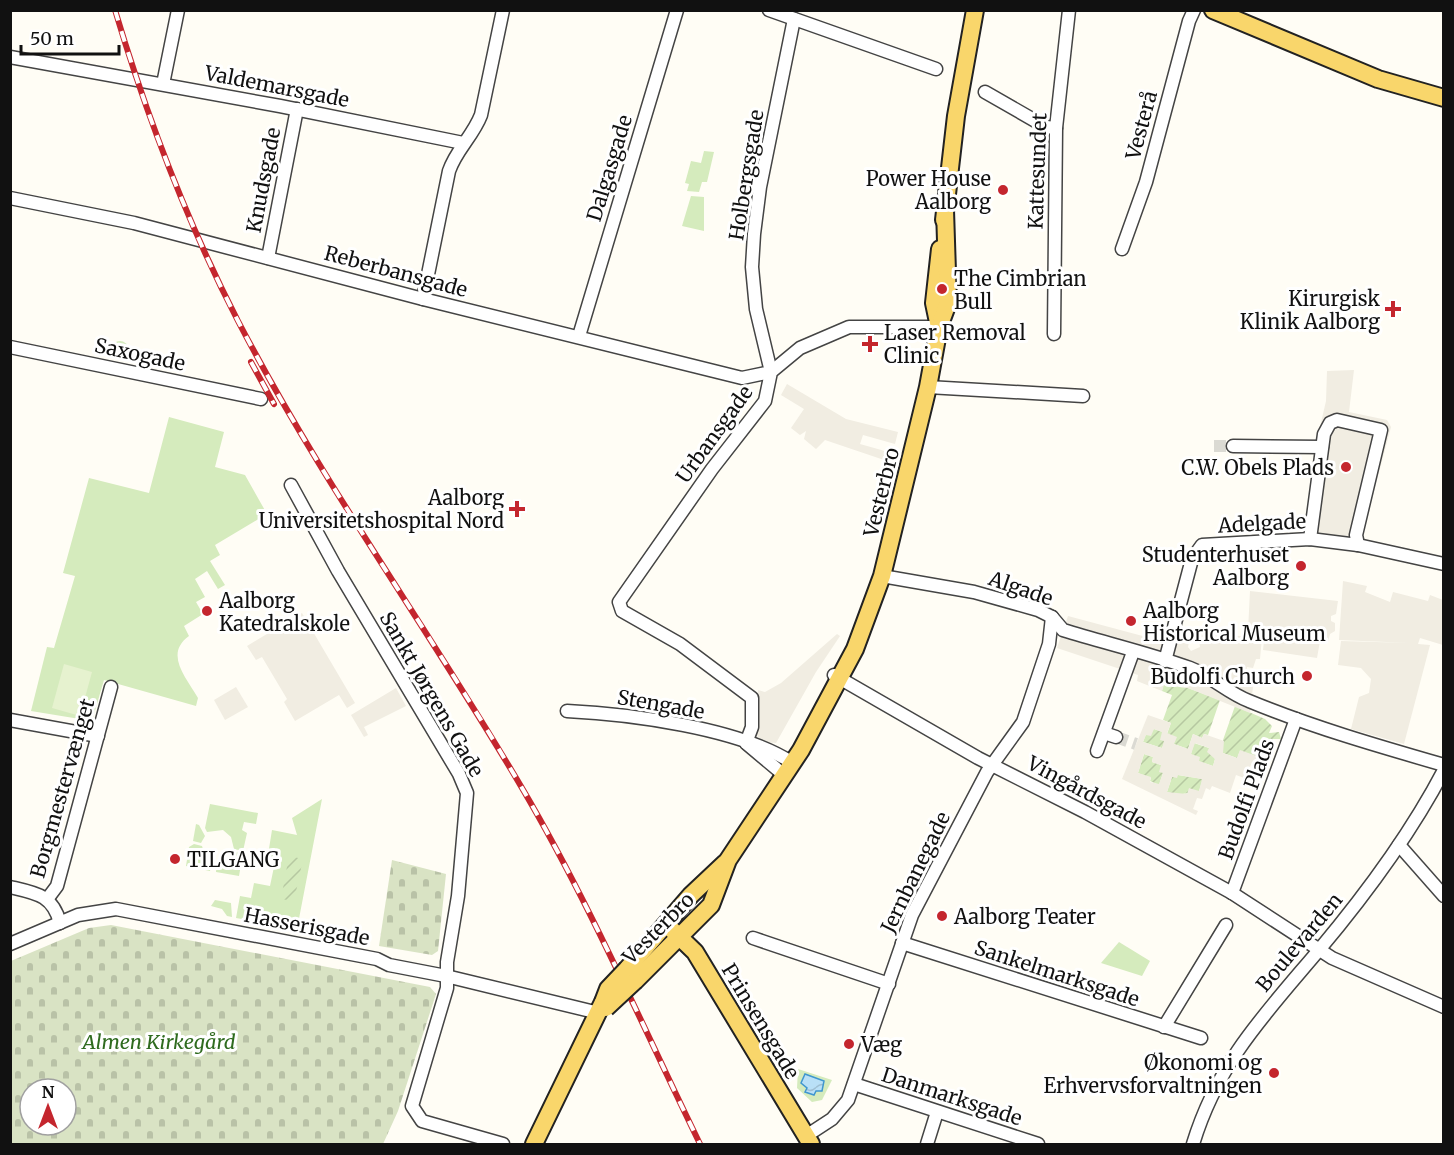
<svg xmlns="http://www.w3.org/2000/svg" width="1454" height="1155" font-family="Merriweather,serif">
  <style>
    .grass { fill: #d5ebbd; fill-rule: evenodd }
    .cemetery { fill: url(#cemetery-stones); fill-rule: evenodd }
    .garden { fill: url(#garden-furrows) }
    .pitch { fill: #e6f2cf }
    .plaza { fill: #f1ede2; fill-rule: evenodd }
    .water { fill: url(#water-waves); stroke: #3f96cf; stroke-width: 1.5 }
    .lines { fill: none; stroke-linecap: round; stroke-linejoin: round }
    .minor-tunnel { stroke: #dbdad3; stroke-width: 12; stroke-dasharray: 12 6; stroke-linecap: butt }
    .minor-casing { stroke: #444; stroke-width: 15 }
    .major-casing { stroke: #222; stroke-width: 20 }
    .minor { stroke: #fff; stroke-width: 12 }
    .major { stroke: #f9d66b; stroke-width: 16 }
    .rail-casing { stroke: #c4262e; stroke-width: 6 }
    .rail { stroke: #fff; stroke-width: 4; stroke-dasharray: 11; stroke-linecap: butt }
    .major-bridge-casing { stroke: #222; stroke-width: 20; stroke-linecap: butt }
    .major-bridge { stroke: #f9d66b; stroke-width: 16 }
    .poi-dot { fill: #c4262e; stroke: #fff; stroke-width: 2 }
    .labels { text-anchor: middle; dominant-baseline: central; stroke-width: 6; stroke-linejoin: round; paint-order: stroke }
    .street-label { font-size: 20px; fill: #111; stroke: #fff }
    .poi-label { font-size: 20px; fill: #111; stroke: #fff; text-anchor: end }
    .park-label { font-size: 20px; font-style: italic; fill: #2f6b1f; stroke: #fff }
  </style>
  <defs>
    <pattern id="cemetery-stones" width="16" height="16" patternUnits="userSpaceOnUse" patternTransform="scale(1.5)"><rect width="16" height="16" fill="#d9e3c4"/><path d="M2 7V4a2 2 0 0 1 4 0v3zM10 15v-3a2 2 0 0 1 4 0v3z" fill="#b9c2a7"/></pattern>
    <pattern id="garden-furrows" width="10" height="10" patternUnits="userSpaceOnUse" patternTransform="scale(1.5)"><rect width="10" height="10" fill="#d5ebbd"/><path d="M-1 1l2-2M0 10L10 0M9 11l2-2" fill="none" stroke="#b6c8a1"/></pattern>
    <pattern id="water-waves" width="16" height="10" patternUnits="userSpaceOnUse" patternTransform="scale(1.5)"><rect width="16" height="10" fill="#b9e0f7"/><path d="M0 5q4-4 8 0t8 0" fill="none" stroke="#9ebfd3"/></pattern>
  </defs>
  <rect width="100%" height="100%" fill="#fffdf5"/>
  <g class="grass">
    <path d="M704,151L714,152L707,182H702L699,192L687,191L689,184L685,183L691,161L701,163Z"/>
    <path d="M691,196L704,197V231L682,226Z"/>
    <circle cx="120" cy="349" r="8"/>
    <path d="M169,417L224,432L215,467L245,475L267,514L215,545L220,555L210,561L225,585L218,589L207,571L195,579L205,597L196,602L203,614L184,626L189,636C164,654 186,677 198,698L196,706L104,680L92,721L31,711L47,647L54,648L75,576L63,573L89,478L149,493Z"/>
    <path d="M322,799L297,929L236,918L240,896L251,898L254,883L270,886L275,862L267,861L272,830L297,835L292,818Z"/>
    <path d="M210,804L258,813L256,824L244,822L242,830L247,833L243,851L234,849L231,837L223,830L207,832L205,828Z"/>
    <path d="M196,824L199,825L205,836L201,843L193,841Z"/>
    <path d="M194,844L202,846L205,856L212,860L210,871L186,866L189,847Z"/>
    <path d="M233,852L243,853L239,876L216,872L217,861L226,859Z"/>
    <path d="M215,900L231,903L232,917L227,916L222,909L211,906Z"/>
    <path d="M1119,942L1150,961L1142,976L1101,963Z"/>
    <path d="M798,1069L832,1080L822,1100L812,1102L797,1088ZM804,1075L823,1080L812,1095L805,1092L808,1088L801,1083Z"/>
  </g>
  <g class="cemetery">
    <path d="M392,860L446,874L438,951L432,955L379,946Z"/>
    <path d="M111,925L430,987L436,994L398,1111L383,1144H11V961L89,928ZM30,1089H66V1125H30Z"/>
  </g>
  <g class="garden">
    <path d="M1163,685L1188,688L1220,700L1208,735L1204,734L1202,738L1193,734L1188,749L1174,744L1167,734L1171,723L1163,720L1172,695L1162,691Z"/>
    <path d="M1235,706L1265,719L1272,726L1269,733L1279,732L1281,739H1273L1266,759L1240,751L1237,758L1223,753V740Z"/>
    <path d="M1154,729L1163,732L1165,741L1162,748L1143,742L1146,734Z"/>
    <path d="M1194,743L1209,748L1215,759L1213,766L1198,761L1191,754Z"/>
    <path d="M1144,754L1153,757L1152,762L1161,765L1163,773L1159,785L1150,781L1151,778L1138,773Z"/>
    <path d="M1178,775L1203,779L1199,791L1177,795L1167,792L1172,777Z"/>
    <path d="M289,856L303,859L294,901L281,899Z"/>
  </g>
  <path class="pitch" d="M64,664L92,672L80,716L52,708Z"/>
  <g class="plaza">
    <path d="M1354,370L1349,412L1387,420L1391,427L1363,533L1356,539L1308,533L1306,528L1314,453L1326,401L1327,371Z"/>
    <path d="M787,384L846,419L898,432L895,444L863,435L860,444L892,453L890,462L825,440L816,449L804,439L806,431L800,435L791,428L804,409L781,395Z"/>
    <path d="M1343,581L1367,586L1365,592L1390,602L1393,592L1428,601L1430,595L1443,600V645L1420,638L1418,644L1430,645L1404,744L1351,729L1359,697L1369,693L1371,679L1361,668L1338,665L1341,641L1410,643L1339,640Z"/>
    <path d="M1250,591L1338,601L1336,614L1331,616V621L1335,623V631L1330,634L1328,642L1320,641L1317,658L1263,650L1265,632L1248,631Z"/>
    <path d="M302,613L355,703L347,708L339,695L295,721L284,702L287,699L262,657L256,660L247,646Z"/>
    <path d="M1068,616L1165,642L1168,632L1191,634L1188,647L1191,651L1200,647L1198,634L1262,637L1260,659H1256L1253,668L1247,667L1246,672V679L1254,678L1250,713L1188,688L1164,685L1162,691L1137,681L1138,675L1057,648Z"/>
    <path d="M837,634L840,636L816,672L776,743L765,742L757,736L758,690L765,692L781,683Z"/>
    <path d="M236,687L248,707L225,720L214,700Z"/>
    <path d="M396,688L406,706L364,727L368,735L364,737L351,715Z"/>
    <path d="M1148,715L1171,723L1167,733L1177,737L1174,744L1188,749L1193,734L1202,738L1204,734L1224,741L1223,753L1237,758L1240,750L1259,757L1257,763L1252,762L1250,767L1259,771L1255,782L1236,775L1230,793L1212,786L1210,790L1206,788L1202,799L1197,798L1193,809L1198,811L1196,815L1122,779ZM1154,729L1162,732L1160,740L1164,741L1162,748L1143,742L1146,735L1151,736ZM1195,743L1209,748L1207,752L1215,759L1213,766L1199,761L1200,757L1191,754ZM1144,754L1153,757L1152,762L1161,765L1159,772L1163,773L1159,784L1150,782L1151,777L1138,773ZM1178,775L1202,779L1199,791L1189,788L1187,794L1167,792L1172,777L1177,778Z"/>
  </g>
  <path class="water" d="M805,1074L824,1081L822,1091H816L814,1095L805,1092L807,1088L801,1083Z"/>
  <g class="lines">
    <g class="minor-tunnel">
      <path d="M1214,446H1233"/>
      <path d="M1116,737L1136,744"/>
    </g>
    <g class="minor-casing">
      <g id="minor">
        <path d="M769,10L936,69"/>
        <path d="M10,57L280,106L463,143"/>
        <path d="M163,84L178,10"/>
        <path d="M985,92L1046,127L1056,128"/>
        <path d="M10,198L134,223L423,299L742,378L771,372L756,309L752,267L754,234L760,187L794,19"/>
        <path d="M1122,249L1146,182L1189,21L1194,10"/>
        <path d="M268,258L297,109"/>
        <path d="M423,299L449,171C456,150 473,136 481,115L503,10"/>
        <path d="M1054,334L1056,128L1069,10"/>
        <path d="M579,336L677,10"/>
        <path d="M10,347L261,399"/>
        <path d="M928,387L1083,396"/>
        <path d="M1233,446L1322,447"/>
        <path d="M291,485L338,571L459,774L467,793L458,896L447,962V988L412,1106L422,1121L503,1144"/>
        <path d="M1310,539L1324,434L1330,423L1337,420L1381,430L1356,535L1358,545"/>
        <path d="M882,576L974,592L1038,610L1052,617L1063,630C1105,643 1149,653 1190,668C1211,676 1228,693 1249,701C1312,727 1378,746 1444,765"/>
        <path d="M1165,661L1192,559L1202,545L1310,539L1358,545L1444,564"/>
        <path d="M834,675L978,758L1085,812L1232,893L1332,958L1444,1007"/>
        <path d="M567,711C630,714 738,728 791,762"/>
        <path d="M10,720L98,736"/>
        <path d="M1104,733L1116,737"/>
        <path d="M746,743L752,727V698L680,644L622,611L619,602L712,469L765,401L771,372L800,348L849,327H939"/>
        <path d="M747,744L784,775"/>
        <path d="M1097,751L1133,652"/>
        <path d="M1399,845L1444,896"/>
        <path d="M10,887C36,893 53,895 60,923"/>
        <path d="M1232,893L1296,719"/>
        <path d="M48,898L57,886L111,687"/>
        <path d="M753,938L889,984"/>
        <path d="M902,943L1201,1038"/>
        <path d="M10,944L78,915L116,909L377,959L389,965L446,976L599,1013"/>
        <path d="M1164,1027L1226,925"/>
        <path d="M854,1084L1038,1144"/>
        <path d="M806,1136L832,1119L848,1100L912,915L987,772L1023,722L1049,644L1052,617"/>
        <path d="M927,1144L937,1112"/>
        <path d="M1193,1144C1218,1062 1265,1014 1319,950C1366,894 1410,835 1444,770"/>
      </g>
    </g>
    <g class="major-casing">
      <g id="major">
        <path d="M1213,10L1378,79L1444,98"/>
        <path d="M944,220L956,116L975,10"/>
        <path d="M939,327L934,303L940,249"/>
        <path d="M667,925L695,952L811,1144"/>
        <path d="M627,969L691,895L725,863"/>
        <path d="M635,981L711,905L728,860L801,750L855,649L882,576L928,387L939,327L948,303L945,210"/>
        <path d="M534,1144L603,1002"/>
      </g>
    </g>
    <use href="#minor" class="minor"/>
    <use href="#major" class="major"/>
    <g class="rail-casing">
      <g id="rail">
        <path d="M115,10C147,117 187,222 238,321C322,483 430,631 522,788C589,902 642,1025 700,1144"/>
        <path d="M251,362L274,404"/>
      </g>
    </g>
    <use href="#rail" class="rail"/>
    <g class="major-bridge-casing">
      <g id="major-bridge">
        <path d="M603,1002L608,989L627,969"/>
        <path d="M606,1008L635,981"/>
      </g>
    </g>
    <use href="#major-bridge" class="major-bridge"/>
  </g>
  <g class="poi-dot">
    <circle cx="1003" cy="190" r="6"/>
    <circle cx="942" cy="289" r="6"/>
    <path d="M1390 300h6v6h6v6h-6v6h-6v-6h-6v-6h6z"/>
    <path d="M867 335h6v6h6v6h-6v6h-6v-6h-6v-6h6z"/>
    <circle cx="1346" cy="467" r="6"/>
    <path d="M514 500h6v6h6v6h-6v6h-6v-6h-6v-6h6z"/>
    <circle cx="1301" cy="566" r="6"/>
    <circle cx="207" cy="611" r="6"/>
    <circle cx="1131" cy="621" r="6"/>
    <circle cx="1307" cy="676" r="6"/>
    <circle cx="175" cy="859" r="6"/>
    <circle cx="942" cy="916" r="6"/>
    <circle cx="849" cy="1044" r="6"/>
    <circle cx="1274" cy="1073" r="6"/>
  </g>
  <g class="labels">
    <g class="street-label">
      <text transform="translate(277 86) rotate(11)">Valdemarsgade</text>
      <text transform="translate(1141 125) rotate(-75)">Vesterå</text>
      <text transform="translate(609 168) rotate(-73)">Dalgasgade</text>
      <text transform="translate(1037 171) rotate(-88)">Kattesundet</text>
      <text transform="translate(746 175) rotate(-81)">Holbergsgade</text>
      <text transform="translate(263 180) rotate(-79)">Knudsgade</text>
      <text transform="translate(396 271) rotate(15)">Reberbansgade</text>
      <text transform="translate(140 354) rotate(12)">Saxogade</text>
      <text transform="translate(714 434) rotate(-54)">Urbansgade</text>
      <text transform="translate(881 492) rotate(-76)">Vesterbro</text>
      <text transform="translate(1262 523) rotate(-3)">Adelgade</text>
      <text transform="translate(1021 588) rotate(19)">Algade</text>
      <text transform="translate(432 694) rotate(60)">Sankt Jørgens Gade</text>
      <text transform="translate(661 704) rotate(10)">Stengade</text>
      <text transform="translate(62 788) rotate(-74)">Borgmestervænget</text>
      <text transform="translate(1087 792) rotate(28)">Vingårdsgade</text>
      <text transform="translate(1246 799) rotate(-70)">Budolfi Plads</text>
      <text transform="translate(915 872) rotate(-64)">Jernbanegade</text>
      <text transform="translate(307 926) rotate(11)">Hasserisgade</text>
      <text transform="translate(658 928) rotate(-45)">Vesterbro</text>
      <text transform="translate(1299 942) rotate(-50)">Boulevarden</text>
      <text transform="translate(1057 973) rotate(18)">Sankelmarksgade</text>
      <text transform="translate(761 1021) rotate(59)">Prinsensgade</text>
      <text transform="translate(952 1096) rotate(18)">Danmarksgade</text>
    </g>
    <g class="poi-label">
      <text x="991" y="178">Power House<tspan x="991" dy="23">Aalborg</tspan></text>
      <text x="954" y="278" text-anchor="start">The Cimbrian<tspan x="954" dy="23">Bull</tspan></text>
      <text x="1380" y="298">Kirurgisk<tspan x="1380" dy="23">Klinik Aalborg</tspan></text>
      <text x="884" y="332" text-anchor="start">Laser Removal<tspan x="884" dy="23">Clinic</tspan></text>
      <text x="1334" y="467">C.W. Obels Plads</text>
      <text x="504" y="497">Aalborg<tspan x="504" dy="23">Universitetshospital Nord</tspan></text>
      <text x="1289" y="554">Studenterhuset<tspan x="1289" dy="23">Aalborg</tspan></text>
      <text x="219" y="600" text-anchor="start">Aalborg<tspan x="219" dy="23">Katedralskole</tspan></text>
      <text x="1143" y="610" text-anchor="start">Aalborg<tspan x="1143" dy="23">Historical Museum</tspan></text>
      <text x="1295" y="676">Budolfi Church</text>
      <text x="187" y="859" text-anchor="start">TILGANG</text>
      <text x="954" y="916" text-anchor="start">Aalborg Teater</text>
      <text x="861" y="1044" text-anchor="start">Væg</text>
      <text x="1262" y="1062">Økonomi og<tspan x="1262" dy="23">Erhvervsforvaltningen</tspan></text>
    </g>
    <g class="park-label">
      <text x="159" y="1041">Almen Kirkegård</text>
    </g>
  </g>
  <rect width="1454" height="1155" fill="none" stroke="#111111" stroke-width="24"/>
  <g transform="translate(48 1107)"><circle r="28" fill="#ffffff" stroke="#a0a0a0" stroke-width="1.5"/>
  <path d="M0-4.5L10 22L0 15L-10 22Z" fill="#c4262e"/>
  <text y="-9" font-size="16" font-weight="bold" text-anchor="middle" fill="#111111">N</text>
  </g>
  <path d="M21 45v9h98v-9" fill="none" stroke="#111111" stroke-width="3"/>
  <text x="30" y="45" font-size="18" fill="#111111" stroke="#ffffff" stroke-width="4.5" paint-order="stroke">50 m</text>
</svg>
